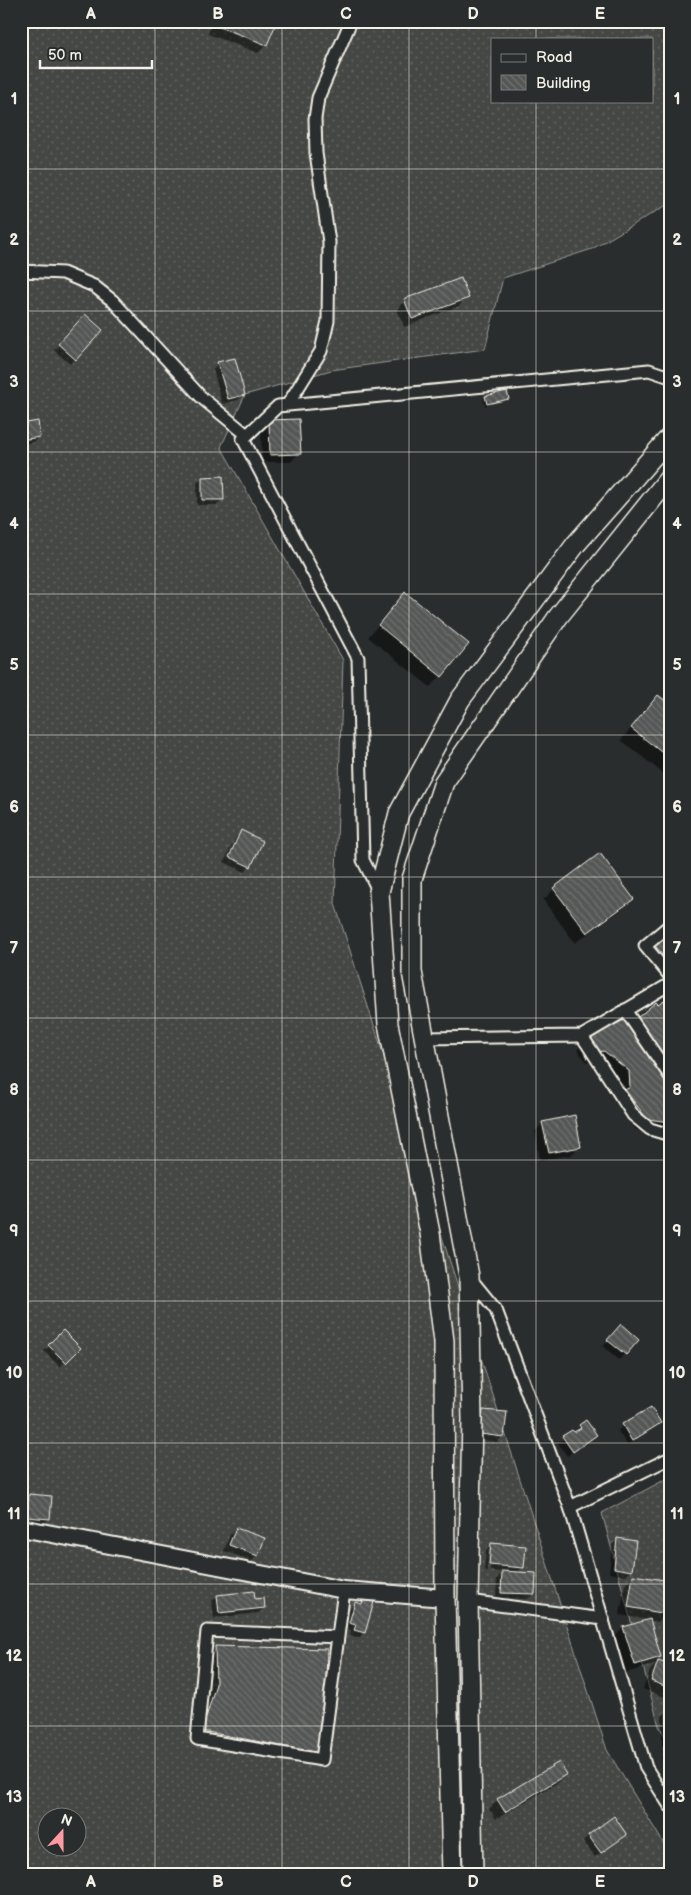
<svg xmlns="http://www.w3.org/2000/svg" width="691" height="1895" font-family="'Balsamiq Sans',sans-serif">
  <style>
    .grass { fill: url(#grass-dots); stroke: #9c9c96; fill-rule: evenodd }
    .shadow { fill: #0007 }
    .building { fill: url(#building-back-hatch); stroke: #f4f1e8 }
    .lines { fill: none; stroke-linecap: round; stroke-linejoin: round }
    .street-casing { stroke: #f4f1e8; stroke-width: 15 }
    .secondary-casing { stroke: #f4f1e8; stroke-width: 20 }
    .primary-casing { stroke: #f4f1e8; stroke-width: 22 }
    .street { stroke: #2a2d2e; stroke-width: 11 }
    .secondary { stroke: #2a2d2e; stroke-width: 16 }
    .primary { stroke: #2a2d2e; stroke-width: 19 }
    .grid { fill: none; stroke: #f4f1e8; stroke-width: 1; stroke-opacity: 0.55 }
    .neatline { fill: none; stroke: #f4f1e8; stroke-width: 2 }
    .grid-label { font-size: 16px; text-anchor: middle; font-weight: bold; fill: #f4f1e8 }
  </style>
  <defs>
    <pattern id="grass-dots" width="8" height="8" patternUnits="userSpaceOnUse" patternTransform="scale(1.25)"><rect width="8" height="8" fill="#444645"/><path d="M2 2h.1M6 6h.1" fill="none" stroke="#606160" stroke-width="1.8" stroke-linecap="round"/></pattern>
    <pattern id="building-back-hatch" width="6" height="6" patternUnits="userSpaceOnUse" patternTransform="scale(1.25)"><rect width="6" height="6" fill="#555756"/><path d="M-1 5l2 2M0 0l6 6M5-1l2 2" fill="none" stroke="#6e706e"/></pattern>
  </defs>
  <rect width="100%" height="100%" fill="#2a2d2e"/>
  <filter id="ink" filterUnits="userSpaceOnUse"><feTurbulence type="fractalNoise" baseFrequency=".02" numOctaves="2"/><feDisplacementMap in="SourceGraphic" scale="10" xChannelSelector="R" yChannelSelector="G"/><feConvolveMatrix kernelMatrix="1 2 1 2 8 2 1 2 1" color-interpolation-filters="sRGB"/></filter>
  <g filter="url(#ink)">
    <g class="grass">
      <path d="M21,21H670V203L592,249L503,278L485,349L331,370L245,395L221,447L343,660L335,904L607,1750L670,1854V1874H21ZM492,39H652V101H492ZM48,1818H78V1848H48Z"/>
      <path d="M670,1477V1745L659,1726L602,1513Z"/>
    </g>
    <g class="shadow">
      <path d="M212,21H259L266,45L258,53L208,34L211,25L264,45V42Z"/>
      <path d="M467,298L459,306L404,327L397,309L405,300Z"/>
      <path d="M80,321L75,359L70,364L54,350Z"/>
      <path d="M218,363L244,394L238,400L222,404L213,369Z"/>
      <path d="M486,397L508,398L485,406L483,399Z"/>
      <path d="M269,421L299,453L291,462H262L261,430Z"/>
      <path d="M21,425L39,436L34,442L21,444Z"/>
      <path d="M202,478L223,499L217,505H197V483Z"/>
      <path d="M405,594L441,676L430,687L368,637Z"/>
      <path d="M658,696L670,706V779L621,740Z"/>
      <path d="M242,832L250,866L245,872L224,862L236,837Z"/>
      <path d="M600,855L632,899L621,910L575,943L543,900L554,889Z"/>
      <path d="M670,933V979L666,982L644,957Z"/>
      <path d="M670,1010V1126L661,1133L636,1130L615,1102L620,1098L592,1062H587L577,1050L588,1039L630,1027Z"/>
      <path d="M543,1123L580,1146L571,1155L540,1160L535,1131Z"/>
      <path d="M615,1331L637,1340L619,1360L603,1346Z"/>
      <path d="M63,1332L79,1348L60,1367L44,1351Z"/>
      <path d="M484,1411L502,1437L497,1442L475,1439L478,1416Z"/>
      <path d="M586,1422L595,1435L567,1456L558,1443Z"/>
      <path d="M659,1423L627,1445L618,1431L623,1425Z"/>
      <path d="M30,1495L49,1519L43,1524L22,1522L24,1500Z"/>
      <path d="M236,1529L257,1556L252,1561L224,1551L230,1534Z"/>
      <path d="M618,1540L631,1570L626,1576L609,1573L612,1545Z"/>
      <path d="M491,1545L522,1568L517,1573L534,1593L528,1599L496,1598L497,1578L503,1572L490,1571L491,1549H489L487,1571L484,1570L486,1550Z"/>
      <path d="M634,1576L670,1582L666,1613L658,1622L620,1615L625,1585Z"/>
      <path d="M218,1596L254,1600L264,1608L258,1613L214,1618L212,1601Z"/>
      <path d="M364,1600V1632L359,1638L350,1635L351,1630L344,1628L349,1609Z"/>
      <path d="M623,1628L660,1657L656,1661L670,1666V1699L643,1689L650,1671L656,1664L626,1673L615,1637Z"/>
      <path d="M215,1647L318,1752L307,1763L192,1741L205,1696L204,1658Z"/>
      <path d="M668,1711H670V1758H662V1750L665,1747H662V1716Z"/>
      <path d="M559,1764L565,1774L557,1783L496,1819L489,1809L498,1800Z"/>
      <path d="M588,1836L620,1840L595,1857L583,1841Z"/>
    </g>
    <g class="building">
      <path d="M217,21H262L275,26L267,45L215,25Z"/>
      <path d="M461,278L469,298L412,319L404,299Z"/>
      <path d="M85,314L103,330L76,360L58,344Z"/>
      <path d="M235,358L245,395L228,399L217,362Z"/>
      <path d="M507,391L509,399L487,404L485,396Z"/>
      <path d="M299,419L301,454L270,455L269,420Z"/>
      <path d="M38,421L40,437L21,440V424Z"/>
      <path d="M223,476L224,500H202V477Z"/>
      <path d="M405,592L469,644L442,677L378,625Z"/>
      <path d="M658,695L670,704V759L631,728Z"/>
      <path d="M241,830L263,841L251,867L229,857Z"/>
      <path d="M600,853L634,899L587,933L553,888Z"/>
      <path d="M670,932V962L654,945Z"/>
      <path d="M664,1000L670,1008V1066L637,1018L656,1002L658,1004Z"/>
      <path d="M626,1019L670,1087V1122L647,1119L625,1090L630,1087L629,1071L604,1051L598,1052L588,1038Z"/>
      <path d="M575,1115L581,1147L549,1153L542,1122Z"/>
      <path d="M621,1324L639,1340L626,1355L607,1340Z"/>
      <path d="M63,1330L81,1348L66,1363L48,1345Z"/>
      <path d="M651,1407L661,1423L632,1441L622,1424Z"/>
      <path d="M483,1410L507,1412L504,1437L480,1434Z"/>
      <path d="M586,1420L597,1435L573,1452L562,1436L572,1430L574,1432L581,1428L579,1425Z"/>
      <path d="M29,1494L52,1496L50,1519L27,1517Z"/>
      <path d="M236,1528L265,1538L258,1556L229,1545Z"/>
      <path d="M617,1538L636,1541L632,1571L614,1568Z"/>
      <path d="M491,1543L526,1546L524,1568L489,1565Z"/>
      <path d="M502,1571L536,1573L535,1594L501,1593Z"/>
      <path d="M633,1575L670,1581L667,1614L628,1607Z"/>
      <path d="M254,1591L255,1599L264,1598L265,1608L219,1613L217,1595Z"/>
      <path d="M363,1598L374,1602L365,1633L354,1630L356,1625L349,1623L355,1602L362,1604Z"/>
      <path d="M650,1619L661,1657L635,1665L623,1627Z"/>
      <path d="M215,1646L327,1649L325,1718L319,1753L202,1731L216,1684Z"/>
      <path d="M658,1661L670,1665V1688L651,1681Z"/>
      <rect x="667" y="1710" width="3" height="32"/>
      <rect x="664" y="1746" width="6" height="10"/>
      <path d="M559,1762L567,1774L505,1812L497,1799Z"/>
      <path d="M614,1816L627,1835L601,1853L588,1835Z"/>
    </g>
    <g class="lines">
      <g class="street-casing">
        <g id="street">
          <path d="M21,271L63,273L94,286L113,301L202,398L247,435"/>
          <path d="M288,404L321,351L328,321L329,242L316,153L315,119L318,98L351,21"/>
          <path d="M379,892L363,860L358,658L243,439L278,406L649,370L670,377"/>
          <path d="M670,925L645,946L670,976"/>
          <path d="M625,1010L670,1076"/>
          <path d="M582,1036L633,1115L650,1129L670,1135"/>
          <path d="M424,1038L582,1036L670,984"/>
          <path d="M470,1278L496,1310L570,1507L646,1768L670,1806"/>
          <path d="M570,1507L670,1458"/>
          <path d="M468,1601L603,1619"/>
          <path d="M338,1637L207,1631L197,1739L322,1760L344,1590"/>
        </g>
      </g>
      <g class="secondary-casing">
        <path id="secondary" d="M21,1528L344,1590L445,1598"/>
      </g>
      <g class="primary-casing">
        <g id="primary">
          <path d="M452,1874L445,1598L444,1341L430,1233L388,1024L379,892L399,813L460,700L576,544L670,437"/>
          <path d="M473,1874L468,1601L472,1420L469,1276L412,972V879L444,782L558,617L670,477"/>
        </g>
      </g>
      <use href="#street" class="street"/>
      <use href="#secondary" class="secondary"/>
      <use href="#primary" class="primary"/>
    </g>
  </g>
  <path class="grid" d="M155,21V1874M282,21V1874M409,21V1874M536,21V39M536,101V1874M21,169H670M21,311H670M21,452H670M21,594H670M21,735H670M21,877H670M21,1018H670M21,1160H670M21,1301H670M21,1443H670M21,1584H670M21,1726H670"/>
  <rect width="691" height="1895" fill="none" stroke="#2a2d2e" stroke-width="55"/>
  <rect x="491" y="38" width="162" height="65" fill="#2a2d2e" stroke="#7b7b78"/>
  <rect x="501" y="54" width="25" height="8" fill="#2a2d2e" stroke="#7b7b78"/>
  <text x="536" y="62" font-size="15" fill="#f4f1e8">Road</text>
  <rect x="501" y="75" width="25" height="15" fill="url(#building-back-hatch)" stroke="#7b7b78"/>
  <text x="536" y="88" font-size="15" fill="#f4f1e8">Building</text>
  <g transform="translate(62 1832) rotate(21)"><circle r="24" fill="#2a2d2e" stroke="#7b7b78"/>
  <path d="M0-4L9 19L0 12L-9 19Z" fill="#ff9aa2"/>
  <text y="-8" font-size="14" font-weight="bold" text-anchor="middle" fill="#f4f1e8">N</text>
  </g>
  <path d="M40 60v8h112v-8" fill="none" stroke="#f4f1e8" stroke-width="2.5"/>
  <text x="48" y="60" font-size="15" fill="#f4f1e8" stroke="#2a2d2e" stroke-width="4" paint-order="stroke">50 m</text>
  <rect x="28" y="28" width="636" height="1840" class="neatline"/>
  <g class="grid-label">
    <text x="91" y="19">A</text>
    <text x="218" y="19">B</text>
    <text x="346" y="19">C</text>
    <text x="473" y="19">D</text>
    <text x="600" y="19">E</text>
    <text x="14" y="104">1</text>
    <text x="677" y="104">1</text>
    <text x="14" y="245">2</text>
    <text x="677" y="245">2</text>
    <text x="14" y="387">3</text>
    <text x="677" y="387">3</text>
    <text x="14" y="529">4</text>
    <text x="677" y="529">4</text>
    <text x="14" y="670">5</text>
    <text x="677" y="670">5</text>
    <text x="14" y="812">6</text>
    <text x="677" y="812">6</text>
    <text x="14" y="953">7</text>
    <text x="677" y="953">7</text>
    <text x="14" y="1095">8</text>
    <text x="677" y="1095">8</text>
    <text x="14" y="1236">9</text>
    <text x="677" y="1236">9</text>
    <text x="14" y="1378">10</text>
    <text x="677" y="1378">10</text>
    <text x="14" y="1519">11</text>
    <text x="677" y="1519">11</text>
    <text x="14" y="1661">12</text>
    <text x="677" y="1661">12</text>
    <text x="14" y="1802">13</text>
    <text x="677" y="1802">13</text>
    <text x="91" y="1887">A</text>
    <text x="218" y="1887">B</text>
    <text x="346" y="1887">C</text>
    <text x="473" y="1887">D</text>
    <text x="600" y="1887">E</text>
  </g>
</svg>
